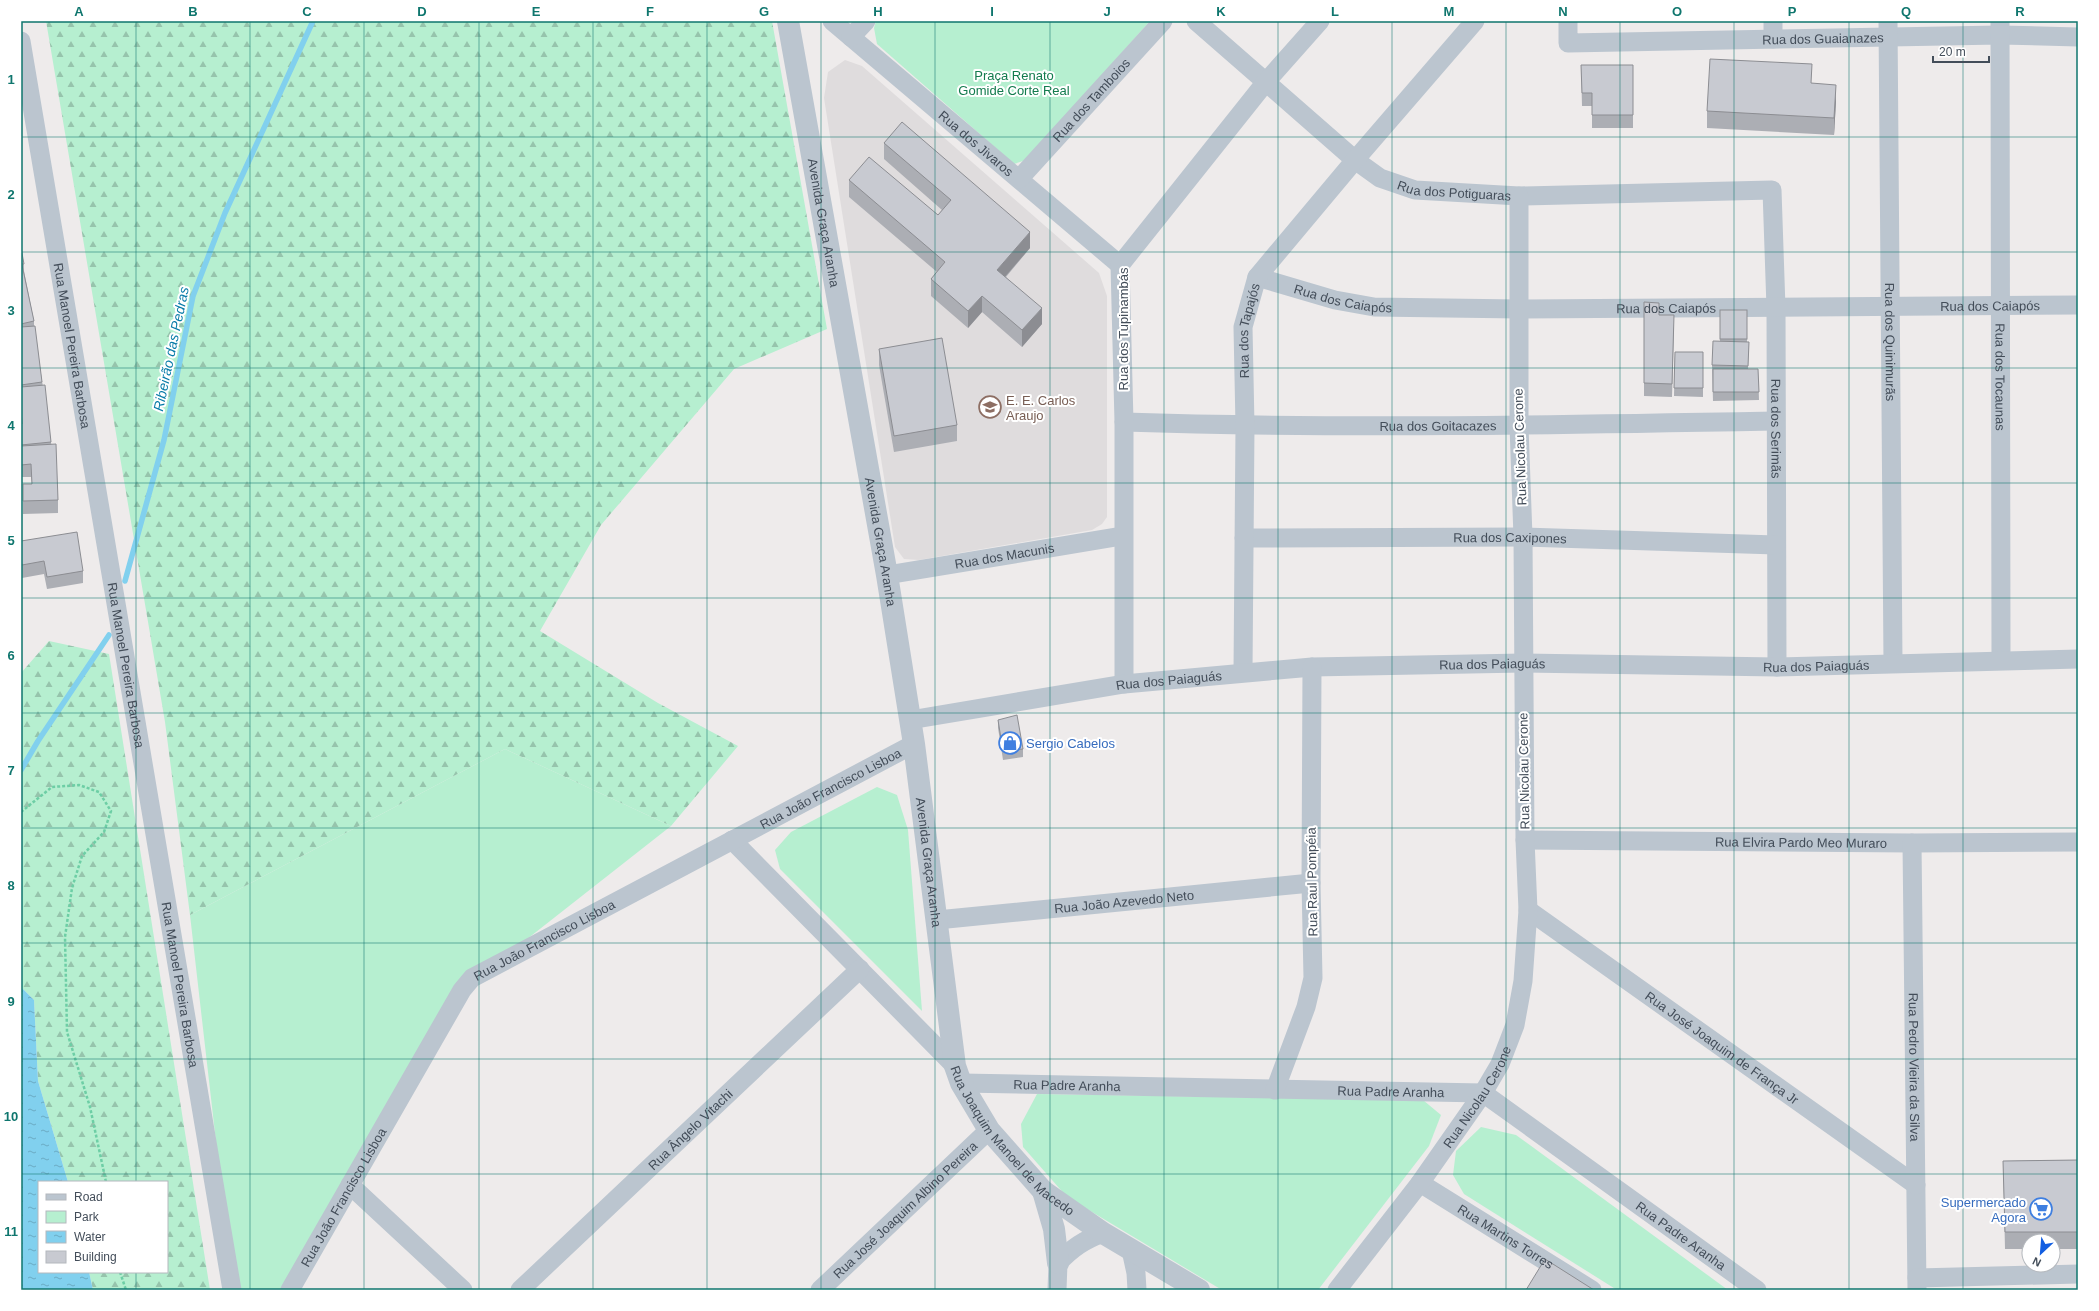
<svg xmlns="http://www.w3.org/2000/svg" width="2099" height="1311" font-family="Arial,sans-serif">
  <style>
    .education { fill: #dfdcdd }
    .green { fill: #b6efd0 }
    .forest { fill: url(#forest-firs) }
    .water { fill: url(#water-ripples) }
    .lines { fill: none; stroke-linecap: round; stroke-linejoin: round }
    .stream { stroke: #81d0ee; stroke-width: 5.5 }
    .path { stroke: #6dcea5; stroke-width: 2.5; stroke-dasharray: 3 2; stroke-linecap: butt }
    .minor { stroke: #bbc5cf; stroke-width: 19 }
    .tertiary { stroke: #bbc5cf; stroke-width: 22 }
    .wall { fill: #acaeb4 }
    .shaded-wall { fill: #8c8d92 }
    .building { fill: #c8cad1; stroke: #8c8d92 }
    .grid { fill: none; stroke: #0f766e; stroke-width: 1; stroke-opacity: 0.55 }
    .labels { text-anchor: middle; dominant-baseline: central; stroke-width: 4; stroke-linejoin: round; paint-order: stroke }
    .street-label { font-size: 13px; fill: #434d59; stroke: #fff }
    .park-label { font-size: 13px; fill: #137b4e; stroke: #fff }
    .education-label { font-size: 13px; fill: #785e54; stroke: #fff; text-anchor: start }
    .shop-label { font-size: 13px; fill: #366cbe; stroke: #fff; text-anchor: start }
    .water-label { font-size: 14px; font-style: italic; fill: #077ba8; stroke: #fff }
    .neatline { fill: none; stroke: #0f766e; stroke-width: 1.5 }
    .grid-label { font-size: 13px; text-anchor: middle; font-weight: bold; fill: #0f766e }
  </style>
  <defs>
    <pattern id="forest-firs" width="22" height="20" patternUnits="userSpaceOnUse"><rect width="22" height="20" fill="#b6efd0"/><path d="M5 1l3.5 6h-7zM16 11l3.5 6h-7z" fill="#96c4ac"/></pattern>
    <pattern id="water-ripples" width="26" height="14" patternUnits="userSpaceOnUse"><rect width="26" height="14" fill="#81d0ee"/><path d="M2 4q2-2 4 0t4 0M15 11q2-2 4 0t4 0" fill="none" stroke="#6babc4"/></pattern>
  </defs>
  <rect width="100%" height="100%" fill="#eeebeb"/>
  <path class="education" d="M845,60L862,66L1099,273L1107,296V517L1102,524L1092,530L919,560L904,559L895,547L824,98L828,72Z"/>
  <g class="green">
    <path d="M876,21H1150L1026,160L1014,164L877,44L874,28Z"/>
    <path d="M505,749L671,826L462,990L290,1290H233L190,915Z"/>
    <path d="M877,787L897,795L908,830L922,1011L780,869L775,850L791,832Z"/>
    <path d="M1037,1094L1423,1100L1441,1115L1429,1146L1318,1290H1222L1067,1197L1023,1147L1021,1124Z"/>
    <path d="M1481,1127L1516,1135L1728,1290H1617L1464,1194L1453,1175L1456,1151Z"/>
  </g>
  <g class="forest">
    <path d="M46,21H772L827,329L734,369L601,525L540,631L658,703L738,746L671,826L505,749L190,915L165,722Z"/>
    <path d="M49,641L109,654L210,1290H93L89,1272H167V1182H68L38,1081L34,1000L21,987V673Z"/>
  </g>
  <path class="water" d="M21,987L34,1000L38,1081L68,1182H39V1272H89L93,1290H21Z"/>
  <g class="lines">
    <g class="stream">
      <path d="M125,581L164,440L193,296L225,213L313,21"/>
      <path d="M21,770L38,741L109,635"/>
    </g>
    <g class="path">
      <path d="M21,812L52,787L79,785L99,792L111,811L104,832L82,856L72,888L65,937L67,1032L90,1107L106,1182"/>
      <path d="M120,1272L126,1290"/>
    </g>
    <g class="minor">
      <path id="s1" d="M832,21L1120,265"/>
      <path id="s2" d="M1196,21L1355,160L1380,178L1415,190L1519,196L1772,190L1776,308L1777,667"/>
      <path id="s3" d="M1568,21V43L2000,35L2078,37"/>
      <path id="s4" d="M1888,21L1893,663"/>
      <path id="s5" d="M2000,21L2001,660"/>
      <path d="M851,37L866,21"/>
      <path d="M1773,39V21"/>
      <path id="s6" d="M21,41L232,1290"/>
      <path id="s7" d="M1019,179L1163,21"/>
      <path id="s8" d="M1257,277L1335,300L1374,307L1519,309L2078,305"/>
      <path id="s9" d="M1124,422C1341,429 1558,425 1775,421"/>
      <path id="s10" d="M1244,538L1523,537L1776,545"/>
      <path id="s11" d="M887,575L1122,536"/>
      <path id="s12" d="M1243,672L1245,426L1243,327L1257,277L1355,160L1475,21"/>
      <path d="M1124,684V422L1120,265L1265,83L1320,21"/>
      <path id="s13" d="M910,720L1124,684L1312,667L1523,663L1777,667L2078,659"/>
      <path d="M732,840L955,1066"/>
      <path id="s14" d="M1525,840L1912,843L2078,842"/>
      <path id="s15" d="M1912,843L1917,1290"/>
      <path id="s16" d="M1528,910L1916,1185"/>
      <path id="s17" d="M937,920L1311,883"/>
      <path id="s18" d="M961,1083L1483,1093L1757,1290"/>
      <path d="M1275,1090L1306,1007L1313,978L1311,883L1312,667"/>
      <path id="s19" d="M1420,1183L1592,1290"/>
      <path d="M350,1185L463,1290"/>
      <path d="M1131,1250L1136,1273L1137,1290"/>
      <path d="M1917,1278L2078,1274"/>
      <path id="s20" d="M290,1290L462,990L472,978L914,744"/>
      <path id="s21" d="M520,1290L860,969"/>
      <path id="s22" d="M820,1290L989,1130"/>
      <path d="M1057,1290L1058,1263C1072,1248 1084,1240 1103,1233"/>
      <path id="s23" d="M1337,1290L1420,1183L1483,1093L1500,1064L1515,1025L1523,981L1528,910L1525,840L1523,537L1519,426V196"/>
    </g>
    <g class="tertiary">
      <path id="s24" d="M788,21L887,575L914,744L955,1066L961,1083L989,1130L1043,1191L1103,1233L1199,1290"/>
      <path d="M1043,1191L1054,1229L1058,1263"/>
    </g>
  </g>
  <g class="wall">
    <path d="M1581,65H1633V128H1592V106H1582Z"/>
    <path d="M1812,83L1836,101L1834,135L1707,128V111Z"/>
    <path d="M884,143L1030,248L1006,277L1042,324L1022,347L982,312L968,328L931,296V279L937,272L849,197V180L938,215L942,210L884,159Z"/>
    <path d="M21,248L24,264V271L34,321V326L51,442L58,500V513L23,514V484H32L31,477H21Z"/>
    <path d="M1644,302L1674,328L1672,397L1644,396Z"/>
    <path d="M1720,310H1747V342H1749L1748,369H1758L1759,400L1713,401L1712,365L1720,341Z"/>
    <path d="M879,349L957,425V441L894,452L879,365Z"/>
    <path d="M1675,352H1703V397L1674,396Z"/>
    <path d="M21,541L83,571V583L47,589L44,574L22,578L21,574Z"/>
    <path d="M998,720L1023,749V757L1003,760L998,728Z"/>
    <path d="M2078,1160V1249H2053V1241H2029V1249H2005L2003,1161Z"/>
  </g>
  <g class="shaded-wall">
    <path d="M1836,85V101L1834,135V118Z"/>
    <path d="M1030,232V248L997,286V270Z"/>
    <path d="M982,296V312L968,328V311Z"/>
    <path d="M1042,308V324L1022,347V330Z"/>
  </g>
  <g class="building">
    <path d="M1710,59L1812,64L1811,83L1836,85L1834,118L1707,111Z"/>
    <path d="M1581,65H1633V115H1592V93H1582Z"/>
    <path d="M902,122L1030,232L997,270L1042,308L1022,330L982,296L968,311L931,279L945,262L849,180L869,157L938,215L951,200L884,143Z"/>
    <path d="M21,248L24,264H21Z"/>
    <path d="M21,265H22L34,321L21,324Z"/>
    <path d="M1644,302L1659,303V315H1674L1672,384L1644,383Z"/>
    <rect x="1720" y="310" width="27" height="29"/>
    <path d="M35,326L42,382L21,385V327Z"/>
    <path d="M942,338L957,425L894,436L879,349Z"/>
    <path d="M1713,341L1749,342L1748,366L1712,365Z"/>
    <path d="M1675,352H1703V388H1674Z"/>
    <path d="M1713,369H1758L1759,392H1713Z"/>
    <path d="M45,385L51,442L21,445V424H22L21,409V387Z"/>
    <path d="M56,444L58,500L23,501V484H32L31,464L21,465V446Z"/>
    <path d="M77,532L83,571L47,577L44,561L22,565L21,561V541Z"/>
    <path d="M1017,715L1023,749L1003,751L998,720Z"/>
    <path d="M2078,1160V1232H2005L2003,1161Z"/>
    <path d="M1545,1259L1594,1290H1526Z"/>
  </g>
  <path class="grid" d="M136,21V1182M250,21V1290M364,21V1290M479,21V1290M593,21V1290M707,21V1290M821,21V1290M935,21V1290M1050,21V1290M1164,21V1290M1278,21V1290M1392,21V1290M1506,21V1290M1620,21V1290M1734,21V1290M1849,21V1290M1963,21V1290M21,137H2078M21,252H2078M21,368H2078M21,483H2078M21,598H2078M21,713H2078M21,828H2078M21,943H2078M21,1059H2078M21,1174H2078M136,1272V1290"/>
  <defs>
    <g id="school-ring" transform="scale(1.15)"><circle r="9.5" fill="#fff" stroke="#8d6e63" stroke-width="1.5"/><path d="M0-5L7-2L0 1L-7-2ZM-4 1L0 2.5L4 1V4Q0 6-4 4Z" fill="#8d6e63"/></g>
    <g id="shop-ring" transform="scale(1.15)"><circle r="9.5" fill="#fff" stroke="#3f7fe0" stroke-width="1.5"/><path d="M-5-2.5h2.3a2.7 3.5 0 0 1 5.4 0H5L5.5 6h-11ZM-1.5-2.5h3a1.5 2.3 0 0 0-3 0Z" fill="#3f7fe0"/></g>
    <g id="supermarket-ring" transform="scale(1.15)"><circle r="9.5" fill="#fff" stroke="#3f7fe0" stroke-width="1.5"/><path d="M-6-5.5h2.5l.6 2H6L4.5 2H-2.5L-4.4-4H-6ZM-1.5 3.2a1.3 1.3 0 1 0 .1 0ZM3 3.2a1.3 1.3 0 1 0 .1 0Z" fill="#3f7fe0"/></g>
  </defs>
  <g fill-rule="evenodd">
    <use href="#school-ring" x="990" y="407"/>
    <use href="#shop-ring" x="1010" y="743"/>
    <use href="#supermarket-ring" x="2041" y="1209"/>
  </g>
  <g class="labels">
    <g class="street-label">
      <text stroke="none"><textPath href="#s3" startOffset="277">Rua dos Guaianazes</textPath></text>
      <text stroke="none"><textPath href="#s7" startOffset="107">Rua dos Tamboios</textPath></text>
      <text stroke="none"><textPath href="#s1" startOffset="189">Rua dos Jivaros</textPath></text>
      <text stroke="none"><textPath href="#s2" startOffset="318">Rua dos Potiguaras</textPath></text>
      <text stroke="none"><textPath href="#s24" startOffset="205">Avenida Graça Aranha</textPath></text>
      <text stroke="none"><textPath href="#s8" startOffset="89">Rua dos Caiapós</textPath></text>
      <text stroke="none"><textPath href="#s8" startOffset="737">Rua dos Caiapós</textPath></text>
      <text stroke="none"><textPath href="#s8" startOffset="413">Rua dos Caiapós</textPath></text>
      <text transform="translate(1123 329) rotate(-90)">Rua dos Tupinambás</text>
      <text stroke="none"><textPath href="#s12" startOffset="342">Rua dos Tapajós</textPath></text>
      <text stroke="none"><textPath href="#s4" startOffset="321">Rua dos Quinimurãs</textPath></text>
      <text stroke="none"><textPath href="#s6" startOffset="309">Rua Manoel Pereira Barbosa</textPath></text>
      <text stroke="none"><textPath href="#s5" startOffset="356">Rua dos Tocaunas</textPath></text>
      <text stroke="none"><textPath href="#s9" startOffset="314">Rua dos Goitacazes</textPath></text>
      <text stroke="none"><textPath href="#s2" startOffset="875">Rua dos Serimãs</textPath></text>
      <text transform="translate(1520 447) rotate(-92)">Rua Nicolau Cerone</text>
      <text stroke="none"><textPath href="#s10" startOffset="266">Rua dos Caxipones</textPath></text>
      <text stroke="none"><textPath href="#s24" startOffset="529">Avenida Graça Aranha</textPath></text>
      <text stroke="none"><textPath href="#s11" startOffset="119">Rua dos Macunis</textPath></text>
      <text stroke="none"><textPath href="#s13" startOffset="586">Rua dos Paiaguás</textPath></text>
      <text stroke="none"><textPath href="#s6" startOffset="633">Rua Manoel Pereira Barbosa</textPath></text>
      <text stroke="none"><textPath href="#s13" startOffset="910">Rua dos Paiaguás</textPath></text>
      <text stroke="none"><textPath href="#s13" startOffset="262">Rua dos Paiaguás</textPath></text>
      <text transform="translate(1524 771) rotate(-91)">Rua Nicolau Cerone</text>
      <text stroke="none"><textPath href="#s20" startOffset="767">Rua João Francisco Lisboa</textPath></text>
      <text stroke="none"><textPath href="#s14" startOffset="276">Rua Elvira Pardo Meo Muraro</textPath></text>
      <text stroke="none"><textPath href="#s24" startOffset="853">Avenida Graça Aranha</textPath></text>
      <text transform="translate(1312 882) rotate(-91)">Rua Raul Pompéia</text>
      <text stroke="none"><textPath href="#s17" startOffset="188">Rua João Azevedo Neto</textPath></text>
      <text stroke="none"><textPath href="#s20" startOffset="443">Rua João Francisco Lisboa</textPath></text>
      <text stroke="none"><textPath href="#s6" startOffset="957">Rua Manoel Pereira Barbosa</textPath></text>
      <text stroke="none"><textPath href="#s16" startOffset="238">Rua José Joaquim de França Jr</textPath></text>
      <text stroke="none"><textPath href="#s15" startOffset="224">Rua Pedro Vieira da Silva</textPath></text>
      <text stroke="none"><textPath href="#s18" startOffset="106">Rua Padre Aranha</textPath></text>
      <text stroke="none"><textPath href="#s18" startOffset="430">Rua Padre Aranha</textPath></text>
      <text stroke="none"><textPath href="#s23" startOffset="239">Rua Nicolau Cerone</textPath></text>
      <text stroke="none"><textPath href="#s21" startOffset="234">Rua Ângelo Vitachi</textPath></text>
      <text stroke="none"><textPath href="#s24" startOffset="1154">Rua Joaquim Manoel de Macedo</textPath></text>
      <text stroke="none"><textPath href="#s20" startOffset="107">Rua João Francisco Lisboa</textPath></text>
      <text stroke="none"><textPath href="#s22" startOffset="117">Rua José Joaquim Albino Pereira</textPath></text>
      <text stroke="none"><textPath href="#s18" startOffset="766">Rua Padre Aranha</textPath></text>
      <text stroke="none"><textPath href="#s19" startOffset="101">Rua Martins Torres</textPath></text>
    </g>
    <g class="park-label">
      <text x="1014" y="75">Praça Renato<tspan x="1014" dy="15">Gomide Corte Real</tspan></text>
    </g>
    <g class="education-label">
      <text x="1006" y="400">E. E. Carlos<tspan x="1006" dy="15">Araujo</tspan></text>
    </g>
    <g class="shop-label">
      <text x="1026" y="743">Sergio Cabelos</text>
      <text x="2026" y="1202" text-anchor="end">Supermercado<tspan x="2026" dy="15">Agora</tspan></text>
    </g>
    <g class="water-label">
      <text transform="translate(171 349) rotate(-78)">Ribeirão das Pedras</text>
    </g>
  </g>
  <rect width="2099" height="1311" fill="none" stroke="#ffffff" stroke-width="44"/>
  <rect x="38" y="1181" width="130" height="92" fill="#ffffff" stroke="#b4b8bd"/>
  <rect x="46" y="1194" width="20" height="6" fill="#bbc5cf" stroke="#b4b8bd"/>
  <text x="74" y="1201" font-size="12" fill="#434d59">Road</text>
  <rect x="46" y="1211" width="20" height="12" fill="#b6efd0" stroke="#b4b8bd"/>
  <text x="74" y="1221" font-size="12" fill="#434d59">Park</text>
  <rect x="46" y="1231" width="20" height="12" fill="url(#water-ripples)" stroke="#b4b8bd"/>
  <text x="74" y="1241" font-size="12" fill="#434d59">Water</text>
  <rect x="46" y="1251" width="20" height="12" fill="#c8cad1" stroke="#b4b8bd"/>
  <text x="74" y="1261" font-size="12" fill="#434d59">Building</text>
  <g transform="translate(2041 1253) rotate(206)"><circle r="19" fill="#ffffff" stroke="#b4b8bd"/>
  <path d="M0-3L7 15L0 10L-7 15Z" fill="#125ee1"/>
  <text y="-6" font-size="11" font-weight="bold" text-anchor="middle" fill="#434d59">N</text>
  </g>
  <path d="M1933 56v6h56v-6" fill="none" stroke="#434d59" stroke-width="2"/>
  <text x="1939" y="56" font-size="12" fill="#434d59" stroke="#ffffff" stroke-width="3" paint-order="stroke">20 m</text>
  <rect x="22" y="22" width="2055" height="1267" class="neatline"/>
  <g class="grid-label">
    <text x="79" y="16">A</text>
    <text x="193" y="16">B</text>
    <text x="307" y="16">C</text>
    <text x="422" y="16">D</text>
    <text x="536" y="16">E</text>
    <text x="650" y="16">F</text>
    <text x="764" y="16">G</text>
    <text x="878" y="16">H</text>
    <text x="992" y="16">I</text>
    <text x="1107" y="16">J</text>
    <text x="1221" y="16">K</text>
    <text x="1335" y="16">L</text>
    <text x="1449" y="16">M</text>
    <text x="1563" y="16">N</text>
    <text x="1677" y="16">O</text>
    <text x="1792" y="16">P</text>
    <text x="1906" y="16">Q</text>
    <text x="2020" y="16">R</text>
    <text x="11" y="84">1</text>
    <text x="11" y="199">2</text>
    <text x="11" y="315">3</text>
    <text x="11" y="430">4</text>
    <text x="11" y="545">5</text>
    <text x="11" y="660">6</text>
    <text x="11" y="775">7</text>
    <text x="11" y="890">8</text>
    <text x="11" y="1006">9</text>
    <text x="11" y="1121">10</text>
    <text x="11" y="1236">11</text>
  </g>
</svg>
